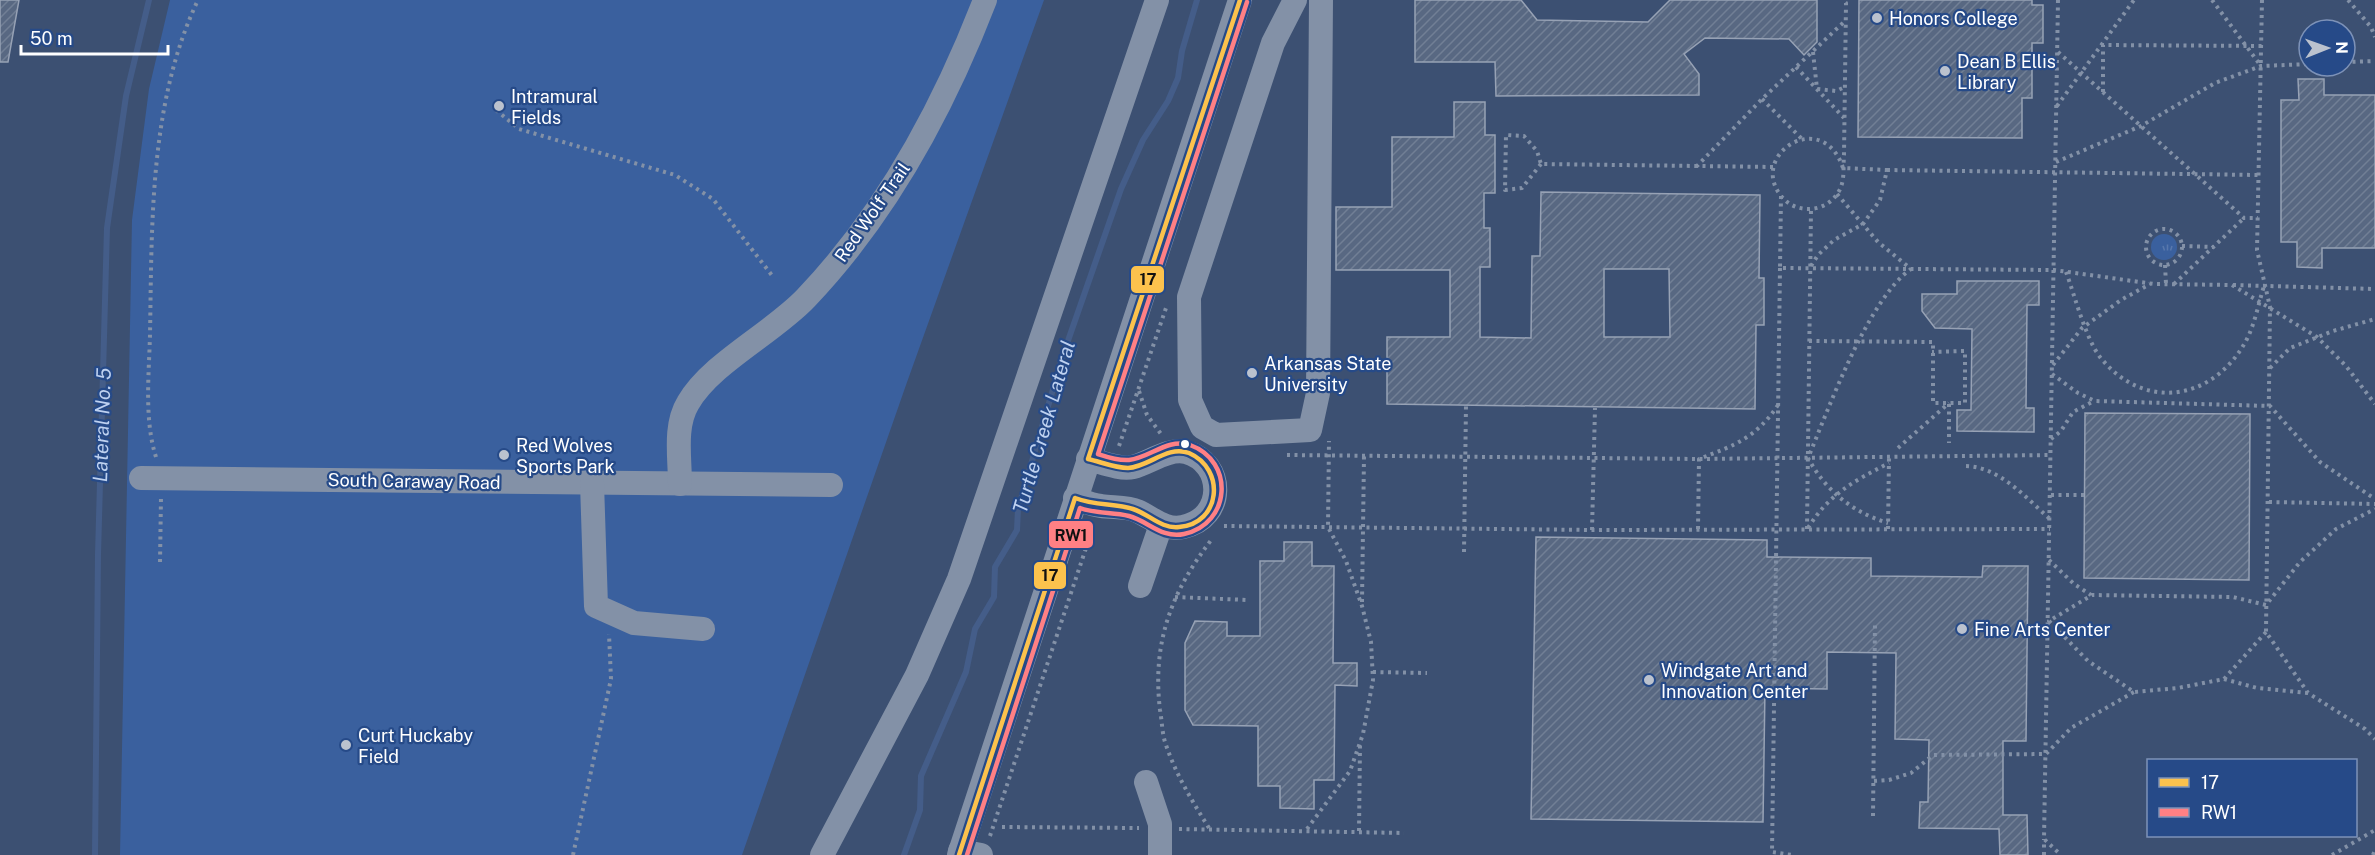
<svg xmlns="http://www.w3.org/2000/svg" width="2375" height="855" font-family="'Public Sans',sans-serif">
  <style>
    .grass { fill: url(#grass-tufts) }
    .garden { fill: #3a609e }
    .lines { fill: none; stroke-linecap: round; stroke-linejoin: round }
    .stream { stroke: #445d89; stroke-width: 6 }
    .building { fill: url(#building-hatch); stroke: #97a2b5; stroke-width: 1.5; fill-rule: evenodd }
    .path { stroke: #8391a7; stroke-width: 4; stroke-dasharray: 3 4.5; stroke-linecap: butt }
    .minor { stroke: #8391a7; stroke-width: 24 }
    .bus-1-casing { stroke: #264a88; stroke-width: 9 }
    .bus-2-casing { stroke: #264a88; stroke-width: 9 }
    .bus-1 { stroke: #fcc24d; stroke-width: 4.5 }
    .bus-2 { stroke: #ff8084; stroke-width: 4.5 }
    .poi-dot { fill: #bbc2ce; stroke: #264a88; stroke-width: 2 }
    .bus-dot { fill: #fff; stroke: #264a88; stroke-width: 2 }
    .labels { text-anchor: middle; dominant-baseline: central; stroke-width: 4.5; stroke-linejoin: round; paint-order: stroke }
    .poi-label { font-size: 18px; fill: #fff; stroke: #264a88; text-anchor: start }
    .street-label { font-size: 18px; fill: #fff; stroke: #264a88 }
    .water-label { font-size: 20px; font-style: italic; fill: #bed1f0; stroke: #264a88 }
    .line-badge { stroke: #264a88; stroke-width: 2 }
    .pale-badge-label { font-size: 16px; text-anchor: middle; font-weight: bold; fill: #111 }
  </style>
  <defs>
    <pattern id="grass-tufts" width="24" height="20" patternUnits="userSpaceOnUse" patternTransform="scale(1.5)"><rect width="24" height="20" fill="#3a609e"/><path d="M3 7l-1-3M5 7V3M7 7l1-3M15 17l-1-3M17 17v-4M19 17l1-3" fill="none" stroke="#5878ad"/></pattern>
    <pattern id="building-hatch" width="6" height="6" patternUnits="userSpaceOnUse" patternTransform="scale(1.5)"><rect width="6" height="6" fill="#586882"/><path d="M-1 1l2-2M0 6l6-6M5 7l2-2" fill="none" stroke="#717f95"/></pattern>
  </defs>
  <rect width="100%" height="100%" fill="#3c5072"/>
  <circle class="grass" cx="2164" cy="247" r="13"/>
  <path class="garden" d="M170,0H1044L906,385L742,855H120L132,220L149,89Z"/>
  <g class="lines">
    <g class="stream">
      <path d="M95,855L98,555L107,228L126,96L149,0"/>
      <path d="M904,855L920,810L921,776L966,672L975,629L994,597L995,567L1017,530L1018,509L1063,355L1121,189L1143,140L1168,101L1178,78L1182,51L1197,0"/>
    </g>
  </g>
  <g class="building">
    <path d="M0,0H19L8,62H0Z"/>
    <path d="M1415,0H1521L1537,20L1648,22L1670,0H1817V42L1804,55L1789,39L1705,38L1684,54L1699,74V95L1496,96L1495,62H1415Z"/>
    <path d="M1859,0H2032V5H2043V43H2032V98H2022V138L1858,137Z"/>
    <path d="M2298,79H2324V95H2375V248H2322V268L2297,267V242H2281V100H2299Z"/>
    <path d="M1454,102H1485V135H1495V193H1484V228H1490V267H1480V337L1531,338L1532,256H1540L1541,192L1760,195L1759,278H1764V325H1756L1755,409L1387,404V337H1450V270H1336V207H1392V137H1454ZM1604,269H1669L1670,337H1604Z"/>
    <path d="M1957,281H2039V305H2027L2026,408H2034V432L1957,431V410H1971L1972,329L1935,328L1922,311V294H1957Z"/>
    <path d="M2085,413L2250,414L2249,580L2084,578Z"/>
    <path d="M1536,537L1767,540V557L1871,558V576L1982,577L1983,566H2028L2026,741H2003V815H2027L2028,855H2000L1999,829L1919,828L1920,802H1928L1929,740L1895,739L1896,653L1827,652V689L1765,688L1763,822L1531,819Z"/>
    <path d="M1284,542H1312V566H1334L1333,663H1357V686L1335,685L1334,780H1314V809L1280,808V786H1258V726L1193,725L1185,710V643L1195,621L1227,622V636H1260V561H1284Z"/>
  </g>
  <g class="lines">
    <g class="path">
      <path d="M2058,0L2044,839L2061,855"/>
      <path d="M2212,0L2261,66"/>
      <path d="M2262,0L2257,250L2270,307L2266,632L2308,693L2365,729L2375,739"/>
      <path d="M2348,0L2371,27L2375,37"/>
      <path d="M1813,52L1817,89L1836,91L1845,87"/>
      <path d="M2058,52L2244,218H2258"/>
      <path d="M2345,62L2375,61"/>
      <path d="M1796,67L1844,118"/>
      <path d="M2103,92V45L2262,46"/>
      <path d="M1762,99L1802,139"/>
      <path d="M2057,106L2134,0"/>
      <path d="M496,110L519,129L675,175L713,199L774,278"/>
      <path d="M2056,162L2141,126L2215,83L2261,66L2309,64"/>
      <path d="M1541,164L1522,188L1505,190L1506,135L1524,136L1537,151L1541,164L1697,166"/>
      <path d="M1773,167L1697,166L1762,99L1845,21"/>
      <path d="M1843,168C1823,107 1748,154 1781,196C1796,215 1827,213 1839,191C1845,181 1843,167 1844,155L1846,3L1843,0"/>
      <path d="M1887,170L2259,175"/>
      <path d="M1837,194L1878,242L1911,269C1868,299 1829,408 1808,458C1826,491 1852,512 1888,523"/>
      <path d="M1781,196L1780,268L2054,270L2154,284L2232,285L2317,337L2346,366L2375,404"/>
      <circle cx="2164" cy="247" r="18"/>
      <path d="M2182,246L2214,247"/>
      <path d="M2165,265L2166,284"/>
      <path d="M1811,266L1818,255L1834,240L1863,224L1880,200L1887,170L1843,168"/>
      <path d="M1780,268L1772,852L1792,855"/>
      <path d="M2066,272C2075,296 2085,337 2100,357C2142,410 2209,402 2243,346C2254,329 2258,305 2264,286"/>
      <path d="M2174,284L2244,218"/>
      <path d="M2233,285L2375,289"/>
      <path d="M1809,341L1933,342V403H1965V351L1932,352"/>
      <path d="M2053,365L2082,328L2121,300L2150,284"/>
      <path d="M2270,368L2290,348L2333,331L2375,319"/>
      <path d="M2052,374L2078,393L2095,401L2270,406L2320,462L2375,499"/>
      <path d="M1139,391L1147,415L1161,434"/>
      <path d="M1949,404V443"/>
      <path d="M2051,439L2061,431L2073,412L2094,401"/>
      <path d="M1119,446L1167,305"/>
      <path d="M1898,448L1949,403"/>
      <path d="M1287,455L1699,459L2051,455"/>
      <path d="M156,457C144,420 149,374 150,335C152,224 149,103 198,0"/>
      <path d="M1966,466C2000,467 2026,498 2050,519"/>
      <path d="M2051,495H2085"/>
      <path d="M2269,502L2375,504"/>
      <path d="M1224,526L1592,530L2050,529"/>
      <path d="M1808,528C1829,494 1854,481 1889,463"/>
      <path d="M1698,529L1699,459C1735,445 1756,438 1778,405"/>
      <path d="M1807,529L1811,209"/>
      <path d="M1888,529L1889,457"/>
      <path d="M1592,530L1595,408"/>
      <path d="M1464,552L1466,405"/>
      <path d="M2049,560L2074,584L2091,595"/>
      <path d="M160,562L161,497"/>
      <path d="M1175,597L1247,600"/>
      <path d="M1362,602L1364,456"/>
      <path d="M2266,632L2224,679L2178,688L2134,692L2088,661L2049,621L2092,595L2233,597L2266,605L2300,562L2336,529L2375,509"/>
      <path d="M1373,672L1427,673"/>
      <path d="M2224,679L2257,688L2308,693"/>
      <path d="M1874,781L1889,780L1911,773L1933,755L2046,754L2071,728L2134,692"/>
      <path d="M1873,816L1875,622"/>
      <path d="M1002,827L1139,828"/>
      <path d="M1209,828C1192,801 1175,773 1165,742C1162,732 1162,721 1160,710C1152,643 1171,592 1212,539"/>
      <path d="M1179,829L1404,833"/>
      <path d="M1307,829L1350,771L1363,734L1373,680L1371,642L1362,606L1346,561L1328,527L1329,441"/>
      <path d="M1359,831L1360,745"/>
      <path d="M990,836L1094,524"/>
      <path d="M573,855L611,679L609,634"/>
      <path d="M2044,855V839"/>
      <path d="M2332,855L2375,830"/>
      <path d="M2373,855L2375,850"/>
    </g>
    <g class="minor">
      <path d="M1295,0L1273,43L1189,297L1190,400L1202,427L1216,435L1310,430L1318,393L1321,0"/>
      <path d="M141,478L831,485"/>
      <path d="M592,483L596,606L634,623L703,629"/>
      <path d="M680,484C680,458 674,426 688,403C711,363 773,333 806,298C887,213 943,109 985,0"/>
      <path d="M1075,498C1083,501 1092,505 1101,506C1112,508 1127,506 1137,511C1153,518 1165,531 1183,527C1226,518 1225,463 1186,452C1168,448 1149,463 1133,467C1120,470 1101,462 1088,459"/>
      <path d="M1140,586L1161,525"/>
      <path d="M1146,782L1160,824V855"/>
      <path d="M960,851L981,855"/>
      <path d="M822,855L917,675L959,579L1157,0"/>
      <path d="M959,855L1240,0"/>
    </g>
    <g class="bus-1-casing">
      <path id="bus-1" d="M959,855L1075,498C1096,506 1114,503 1133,509C1149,514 1161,529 1179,527C1221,524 1226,469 1189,453C1167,445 1149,467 1128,468C1115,468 1101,462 1088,459L1240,0"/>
    </g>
    <g class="bus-2-casing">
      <path id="bus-2" d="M967,855L1080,508C1096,514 1112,512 1129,516C1148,521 1162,539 1184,534C1231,524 1235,461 1190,445C1167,438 1150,458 1129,460C1118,461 1107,457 1098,454L1247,2"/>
    </g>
    <use href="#bus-1" class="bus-1"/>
    <use href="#bus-2" class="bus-2"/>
  </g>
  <g class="poi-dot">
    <circle cx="1877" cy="18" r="6"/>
    <circle cx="1945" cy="71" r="6"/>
    <circle cx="499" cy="106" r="6"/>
    <circle cx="1252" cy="373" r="6"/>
    <circle cx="504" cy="455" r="6"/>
    <circle cx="1962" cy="629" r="6"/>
    <circle cx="1649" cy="680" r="6"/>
    <circle cx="346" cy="745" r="6"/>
  </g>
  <circle class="bus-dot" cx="1185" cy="444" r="5"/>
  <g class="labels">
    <g class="poi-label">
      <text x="1889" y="18">Honors College</text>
      <text x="1957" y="61">Dean B Ellis<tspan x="1957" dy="21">Library</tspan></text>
      <text x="511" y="96">Intramural<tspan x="511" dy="21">Fields</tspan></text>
      <text x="1264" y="363">Arkansas State<tspan x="1264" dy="21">University</tspan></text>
      <text x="516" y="445">Red Wolves<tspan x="516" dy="21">Sports Park</tspan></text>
      <text x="1974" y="629">Fine Arts Center</text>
      <text x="1661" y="670">Windgate Art and<tspan x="1661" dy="21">Innovation Center</tspan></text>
      <text x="358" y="735">Curt Huckaby<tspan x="358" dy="21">Field</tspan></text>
    </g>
    <g class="street-label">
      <text transform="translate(872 212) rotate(-55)">Red Wolf Trail</text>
      <text transform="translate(414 481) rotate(1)">South Caraway Road</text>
    </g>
    <g class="water-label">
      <text transform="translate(102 425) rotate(-88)">Lateral No. 5</text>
      <text transform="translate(1044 427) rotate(-74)">Turtle Creek Lateral</text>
    </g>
  </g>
  <g class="line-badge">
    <rect x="1130" y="265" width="35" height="29" rx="6" fill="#fcc24d"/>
    <rect x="1048" y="520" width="46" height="29" rx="6" fill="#ff8084"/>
    <rect x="1033" y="561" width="34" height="29" rx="6" fill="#fcc24d"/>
  </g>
  <g class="pale-badge-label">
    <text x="1148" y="285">17</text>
    <text x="1071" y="541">RW1</text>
    <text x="1050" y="581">17</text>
  </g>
  <rect x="2147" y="759" width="210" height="78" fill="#264a88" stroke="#7d92b8" stroke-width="1.5"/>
  <rect x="2159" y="778" width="30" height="9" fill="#fcc24d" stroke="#7d92b8" stroke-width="1.5"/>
  <text x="2201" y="789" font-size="18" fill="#ffffff">17</text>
  <rect x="2159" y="808" width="30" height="9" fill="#ff8084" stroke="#7d92b8" stroke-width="1.5"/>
  <text x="2201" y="819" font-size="18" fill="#ffffff">RW1</text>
  <g transform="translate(2327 48) rotate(89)"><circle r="28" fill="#264a88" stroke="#7d92b8" stroke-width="1.5"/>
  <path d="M0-4.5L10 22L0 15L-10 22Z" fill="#bbc2ce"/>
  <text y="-9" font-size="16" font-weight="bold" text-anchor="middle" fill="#ffffff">N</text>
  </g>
  <path d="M21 45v9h147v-9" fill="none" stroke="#ffffff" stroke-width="3"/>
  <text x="30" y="45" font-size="18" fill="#ffffff" stroke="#264a88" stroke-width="4.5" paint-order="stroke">50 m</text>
</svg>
